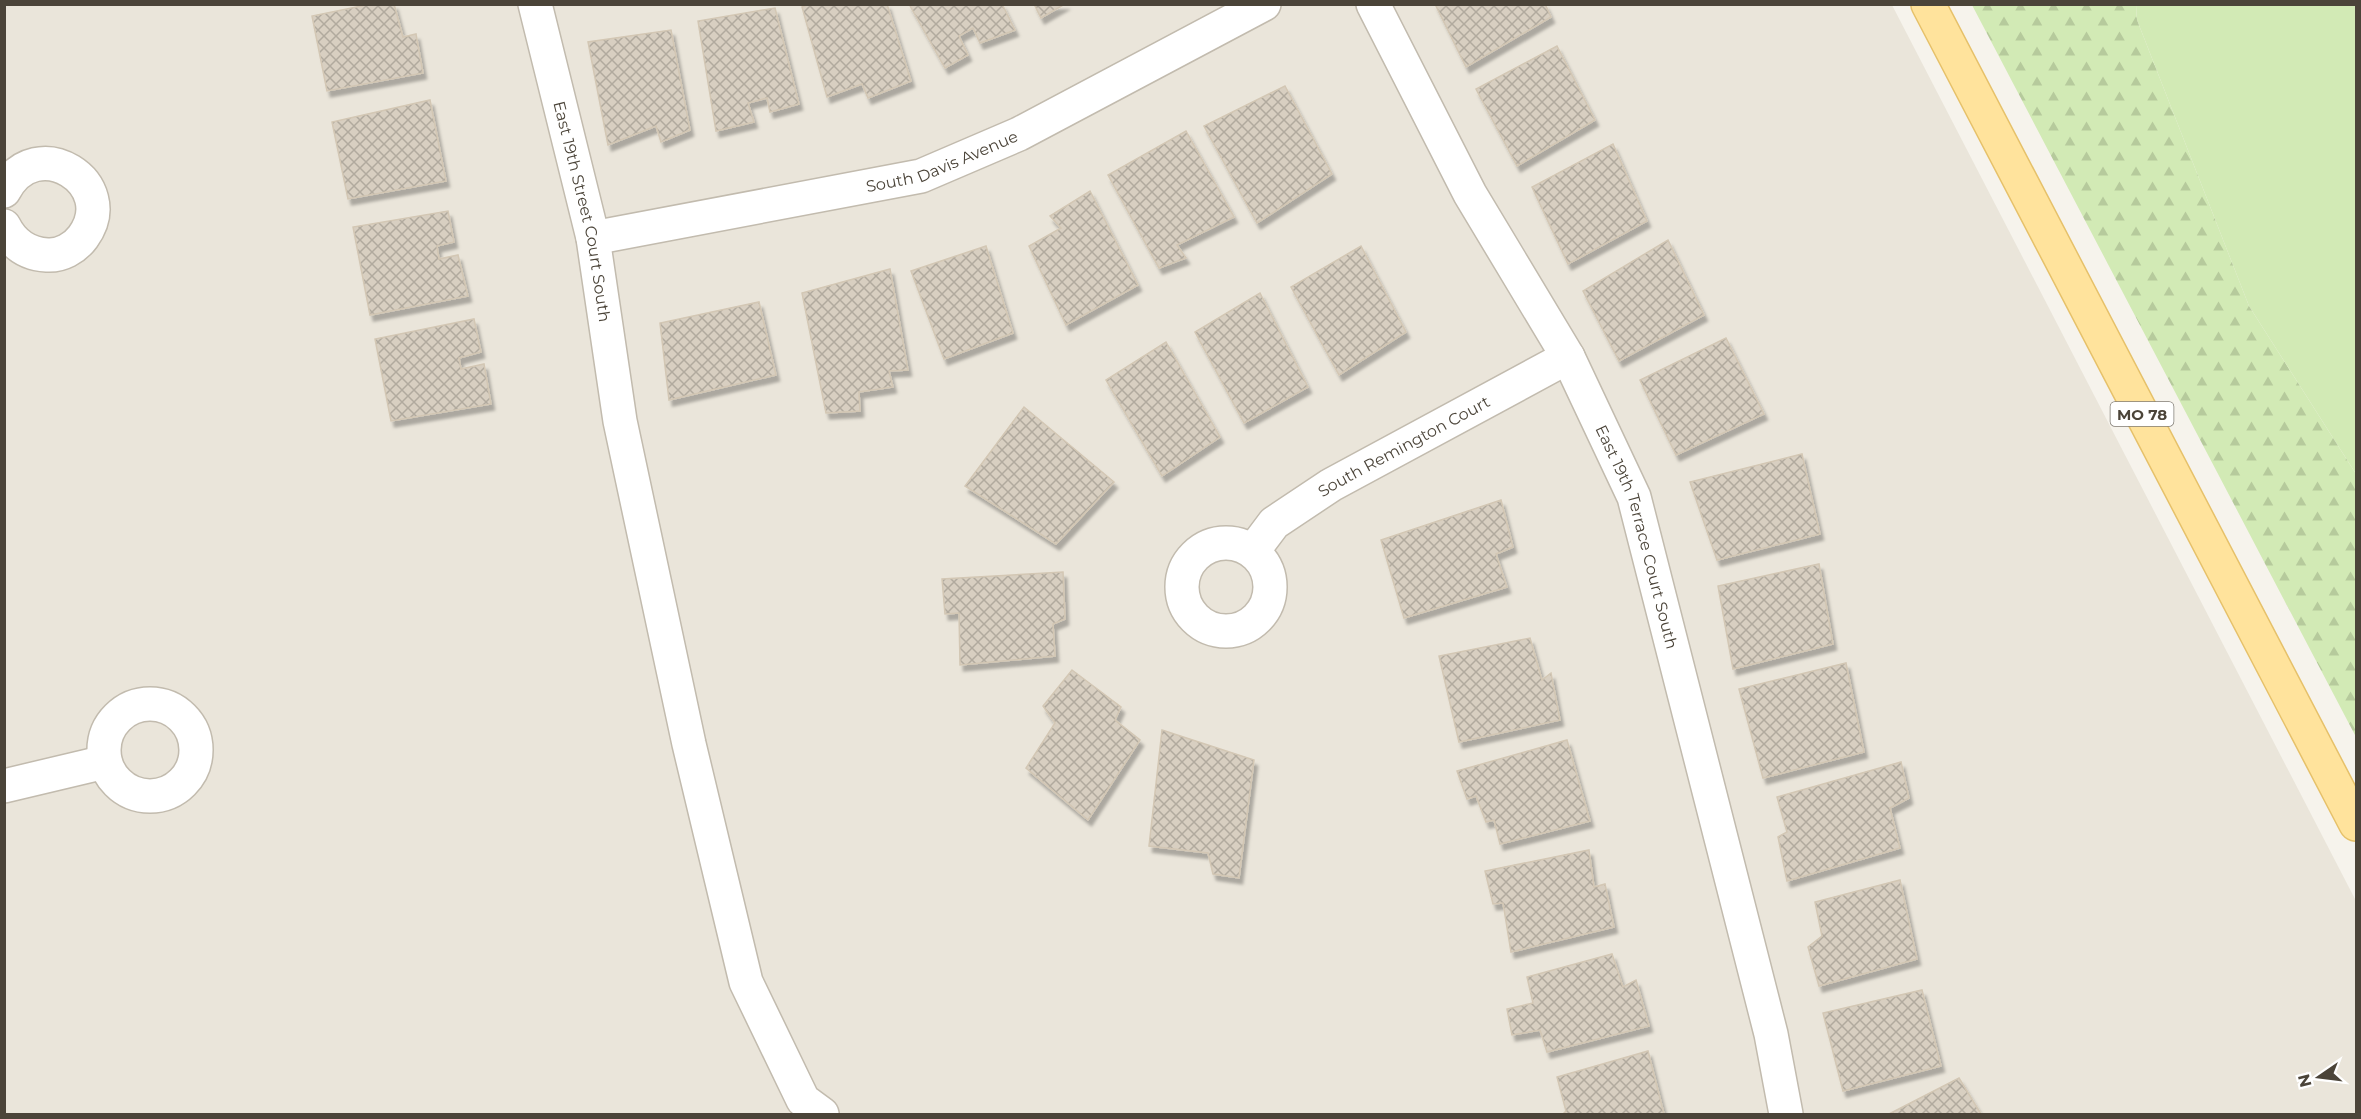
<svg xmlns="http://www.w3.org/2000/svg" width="2361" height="1119" font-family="Montserrat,sans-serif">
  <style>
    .residential { fill: #eae5da }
    .green { fill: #d2eab5 }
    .forest { fill: url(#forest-firs) }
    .building { fill: url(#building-cross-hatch); stroke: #d3c7b4; stroke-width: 1.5; filter: url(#shadow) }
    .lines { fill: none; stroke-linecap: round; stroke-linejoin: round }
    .street-casing { stroke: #c2bbae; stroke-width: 36 }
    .primary-casing { stroke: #e6c16a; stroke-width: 36 }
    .street { stroke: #fff; stroke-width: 33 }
    .primary { stroke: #ffe39c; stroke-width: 33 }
    .labels { text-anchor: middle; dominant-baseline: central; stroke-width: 4.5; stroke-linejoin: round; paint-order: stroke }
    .shield { fill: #fff; stroke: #817c74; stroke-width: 1.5 }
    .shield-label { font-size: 15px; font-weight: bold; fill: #4b4439 }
    .street-label { font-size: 16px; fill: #4b4439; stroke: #fff }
  </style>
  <defs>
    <pattern id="forest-firs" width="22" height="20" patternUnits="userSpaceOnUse" patternTransform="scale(1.5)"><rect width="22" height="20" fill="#d2eab5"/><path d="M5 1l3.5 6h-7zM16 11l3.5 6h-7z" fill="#b6ca9c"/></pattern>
    <pattern id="building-cross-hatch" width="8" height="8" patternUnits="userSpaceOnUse" patternTransform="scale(1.5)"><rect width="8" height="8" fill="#d8cfc1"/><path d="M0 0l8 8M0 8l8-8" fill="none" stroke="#b1aa9e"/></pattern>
    <filter id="shadow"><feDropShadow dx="3.5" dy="6" stdDeviation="1.5" flood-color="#0004"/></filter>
  </defs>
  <rect width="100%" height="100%" fill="#f6f3ec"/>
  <path class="residential" d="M5,5H1892L2356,901V1114H5Z"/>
  <path class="green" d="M2136,5H2356V474L2249,306L2137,20Z"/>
  <path class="forest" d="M1972,5H2136L2137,20L2249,306L2356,474V737Z"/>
  <g class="building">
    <path d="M371,4H394L403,37L416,34L423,73L327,91L312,16Z"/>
    <path d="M809,4H887L911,81L868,98L862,84L827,97L802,7Z"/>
    <path d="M909,4H1002L1015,30L980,43L973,28L959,36L968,55L945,68Z"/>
    <path d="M1034,4H1065L1041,18Z"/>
    <path d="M1435,4H1545L1551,17L1466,67Z"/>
    <path d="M775,8L799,104L770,112L767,98L748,103L754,122L716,131L698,21Z"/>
    <path d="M671,30L690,130L661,142L656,126L608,145L588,42Z"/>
    <path d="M1557,46L1595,120L1517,166L1476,89Z"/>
    <path d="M1285,86L1332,174L1257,223L1204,126Z"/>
    <path d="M430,100L446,181L348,199L332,122Z"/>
    <path d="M1186,131L1234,217L1177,245L1186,258L1159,268L1108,175Z"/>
    <path d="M1613,144L1647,221L1568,264L1532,187Z"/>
    <path d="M1090,191L1138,285L1066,325L1029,246L1061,228L1050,216Z"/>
    <path d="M448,211L454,242L437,246L439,259L458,255L468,296L370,315L353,227Z"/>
    <path d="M1668,240L1704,315L1619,361L1583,291Z"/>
    <path d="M986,246L1013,333L944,359L911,271Z"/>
    <path d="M1361,246L1406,332L1339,375L1291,287Z"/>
    <path d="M890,269L908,370L889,371L893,387L859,392L860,411L826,413L802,293Z"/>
    <path d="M1260,293L1308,387L1244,423L1195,332Z"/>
    <path d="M759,302L776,375L669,400L660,323Z"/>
    <path d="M474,319L481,352L459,358L461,369L484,364L491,404L391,421L375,339Z"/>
    <path d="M1726,338L1764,414L1676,455L1640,380Z"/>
    <path d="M1166,342L1220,437L1162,476L1106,380Z"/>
    <path d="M1024,407L1114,482L1056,544L965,486Z"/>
    <path d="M1802,454L1820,534L1717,560L1690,482Z"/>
    <path d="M1501,500L1513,547L1496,554L1507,587L1404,618L1381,540Z"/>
    <path d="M1819,564L1833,644L1733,669L1718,586Z"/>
    <path d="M1063,572L1065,619L1053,624L1055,656L960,665L959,613L945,614L942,579Z"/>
    <path d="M1530,638L1542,680L1551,673L1560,720L1459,742L1439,656Z"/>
    <path d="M1846,663L1864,752L1763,778L1739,689Z"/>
    <path d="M1072,670L1121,707L1115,720L1140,740L1088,820L1026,768L1055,723L1043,706Z"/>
    <path d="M1162,730L1254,760L1239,878L1213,874L1208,853L1149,846Z"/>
    <path d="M1567,740L1590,821L1500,844L1494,820L1486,822L1476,796L1467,799L1457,771Z"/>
    <path d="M1901,762L1909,798L1890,808L1900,848L1787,881L1778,837L1787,832L1777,797Z"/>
    <path d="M1589,850L1594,887L1605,884L1614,927L1511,952L1503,903L1493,904L1485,871Z"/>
    <path d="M1900,880L1917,959L1819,986L1808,947L1822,936L1815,902Z"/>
    <path d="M1612,954L1623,987L1636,980L1649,1026L1547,1052L1540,1030L1512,1035L1507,1009L1533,1003L1527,977Z"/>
    <path d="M1922,990L1941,1066L1843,1091L1823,1013Z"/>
    <path d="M1648,1051L1664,1114H1563L1566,1111L1557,1077Z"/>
    <path d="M1959,1078L1981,1114H1889Z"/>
  </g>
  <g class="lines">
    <g class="street-casing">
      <g id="street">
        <path id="s1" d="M535,4L593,238L620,421L689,744L746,982L803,1100L822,1114"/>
        <path id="s2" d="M1373,4L1470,194L1568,357L1634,497L1771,1034L1786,1114"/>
        <path d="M4,191C36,129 122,184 83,237C75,248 61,256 47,255C27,254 13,244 4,226"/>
        <path id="s3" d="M593,238L921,176L1019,134L1264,4"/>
        <circle cx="1226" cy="587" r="44"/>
        <path id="s4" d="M1253,551L1274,523L1331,485L1568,357"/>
        <circle cx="150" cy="750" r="46"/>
        <path d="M4,786L105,762"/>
      </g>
    </g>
    <g class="primary-casing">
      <path id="primary" d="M1928,4L2356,824"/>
    </g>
    <use href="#street" class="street"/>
    <use href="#primary" class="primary"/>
  </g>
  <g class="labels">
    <rect class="shield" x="2110.5" y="402" width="63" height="24" rx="4.5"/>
    <g class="shield-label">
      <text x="2142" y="414">MO 78</text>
    </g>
    <g class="street-label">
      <text stroke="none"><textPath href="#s3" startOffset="358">South Davis Avenue</textPath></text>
      <text stroke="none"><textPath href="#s1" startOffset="213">East 19th Street Court South</textPath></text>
      <text stroke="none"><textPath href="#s4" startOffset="186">South Remington Court</textPath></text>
      <text stroke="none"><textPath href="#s2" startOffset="597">East 19th Terrace Court South</textPath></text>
    </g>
  </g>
  <rect width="2361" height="1119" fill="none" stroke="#4b4439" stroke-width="12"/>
  <g transform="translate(2319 1077) rotate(256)" stroke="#ffffff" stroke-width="4.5" paint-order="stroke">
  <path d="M0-4.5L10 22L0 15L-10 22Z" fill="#4b4439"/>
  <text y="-9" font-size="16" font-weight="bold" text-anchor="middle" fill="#4b4439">N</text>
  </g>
</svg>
